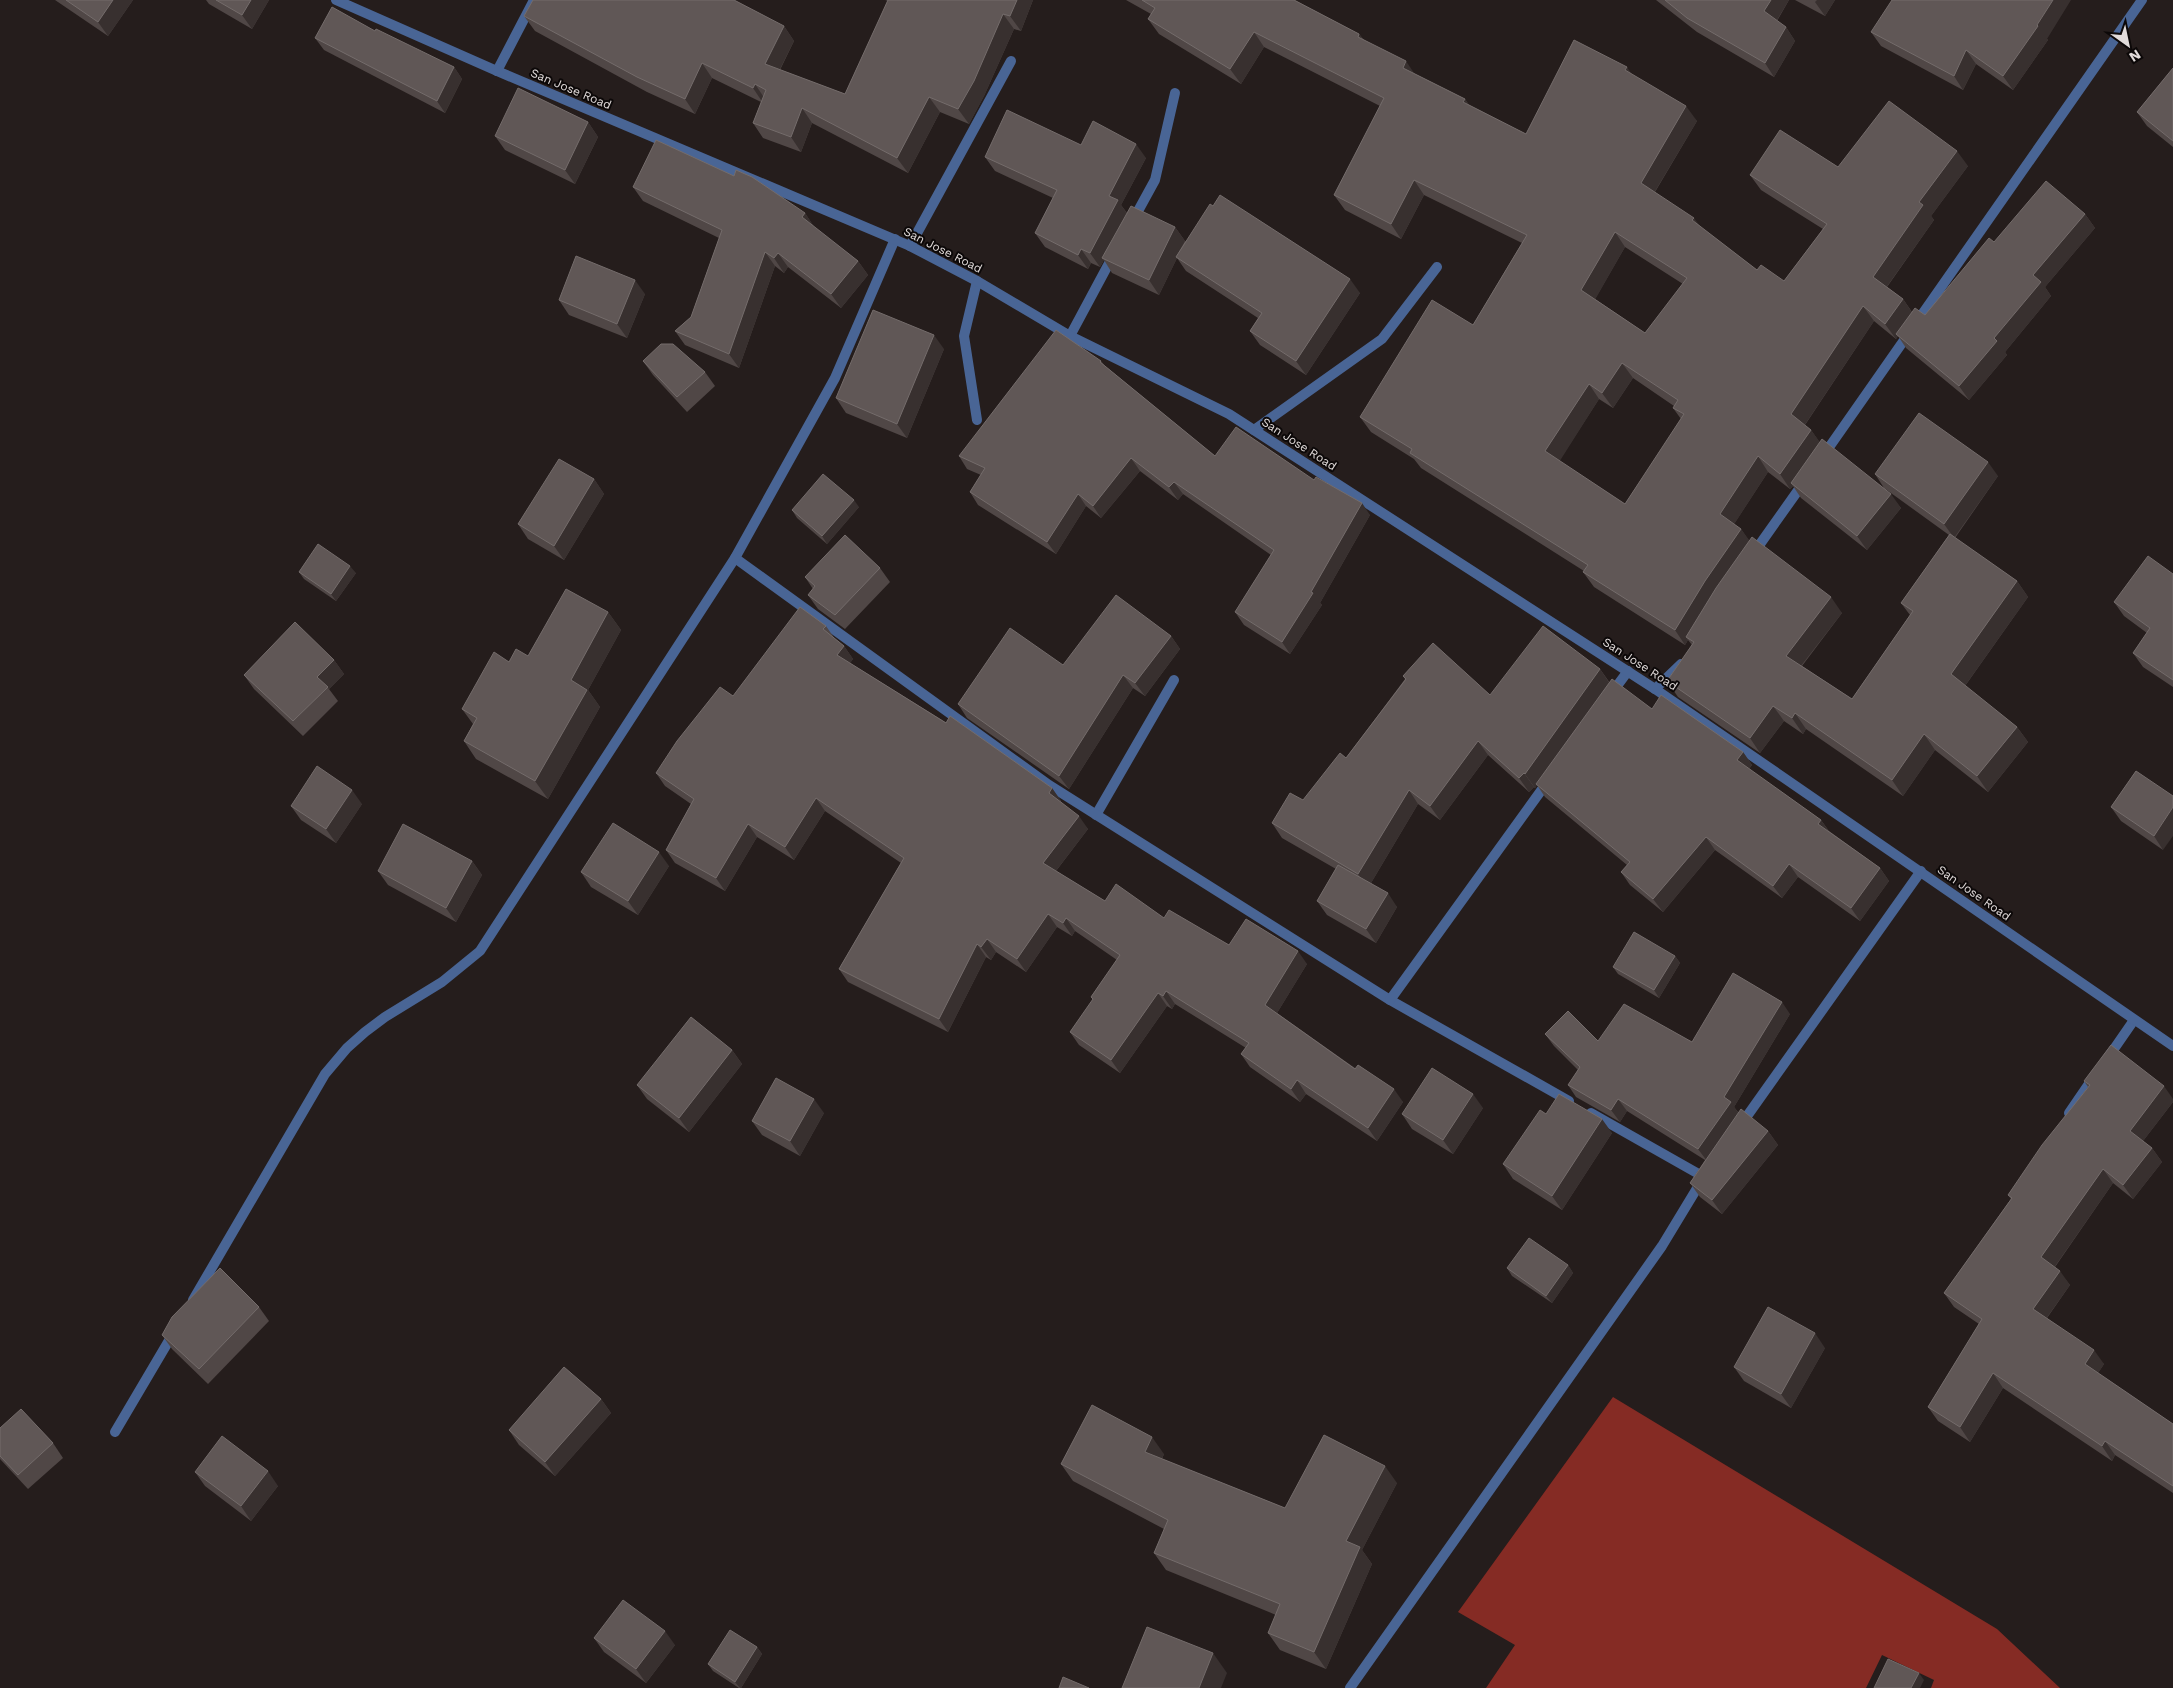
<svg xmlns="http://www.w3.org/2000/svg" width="2173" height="1688" font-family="'Work Sans',sans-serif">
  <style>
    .forest { fill: #852b24 }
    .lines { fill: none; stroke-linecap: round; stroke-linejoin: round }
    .service { stroke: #496595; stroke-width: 10 }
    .minor { stroke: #496595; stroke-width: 10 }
    .tertiary { stroke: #496595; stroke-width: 10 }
    .wall { fill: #504746; fill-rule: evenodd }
    .shaded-wall { fill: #38302f }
    .building { fill: #605756; stroke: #746c6b; fill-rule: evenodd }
    .labels { text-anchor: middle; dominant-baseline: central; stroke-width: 4; stroke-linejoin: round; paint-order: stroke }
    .street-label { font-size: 12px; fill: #e1dbda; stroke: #0c0808 }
  </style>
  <rect width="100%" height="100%" fill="#251d1c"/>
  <path class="forest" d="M1613,1397L1997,1629L2060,1688H1931L1934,1680L1882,1655L1866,1688H1486L1515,1645L1458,1612Z"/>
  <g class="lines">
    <g class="service">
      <path d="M1096,815L1174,680"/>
      <path d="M2107,1059L2134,1020"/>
      <path d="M2069,1113L2095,1075"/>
    </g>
    <g class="minor">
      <path d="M497,71L534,0"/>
      <path d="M1132,222L1155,180L1175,93"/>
      <path d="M910,246L1011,61"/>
      <path d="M977,281L964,336L977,420"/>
      <path d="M1070,336L1114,254"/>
      <path d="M1254,430L1382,339L1437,267"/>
      <path d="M1823,456L2142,0"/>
      <path d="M1753,554L1804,482"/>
      <path d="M735,558L1049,785L1390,1000L1569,1101"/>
      <path d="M1655,689L1681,664"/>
      <path d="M1611,694L1628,671"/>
      <path d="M1390,1000L1548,781"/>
      <path d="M1591,1113L1704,1177L1707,1173"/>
      <path d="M1740,1126L1921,871"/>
      <path d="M193,1300L325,1074L347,1048L365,1032L385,1017L442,982L480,951L735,558L835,378L895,239"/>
      <path d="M115,1432L174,1332"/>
      <path d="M1350,1688L1662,1246L1702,1180"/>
    </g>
    <path class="tertiary" d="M336,0L497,71L910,246L977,281L1070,336L1229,414L1655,689L2173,1046"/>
  </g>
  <g class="wall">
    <path d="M55,0H133L108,36Z"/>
    <path d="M206,0H269L252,29L209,4Z"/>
    <path d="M885,0H1033L1021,31L1014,29L984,96L969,124L940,112L908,173L812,123L801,152L763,138L753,123L761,102L712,78L695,114L647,92L535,31L524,16L784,26L794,41L780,70L845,94L888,1Z"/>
    <path d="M1126,0H1294L1359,34L1364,40L1415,74L1465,99L1469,105L1526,134L1632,75L1697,121L1655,192L1757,270L1784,281L1823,229L1761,190L1750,175L1838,167L1968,166L1931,216L1934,220L1887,287L1903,299L1912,312L1925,315L1994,242L2085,214L2095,228L2045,287L2051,296L2005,352L2007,355L1969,400L1906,348L1898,336L1896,339L1874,321L1805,425L1811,430L1820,443L1884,488L1875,474L1998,476L1955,538L2017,581L2028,597L1965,686L2017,727L2028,742L1988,792L1935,750L1903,796L1806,729L1803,734L1784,721L1760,753L1678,697L1667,681L1692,645L1688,640L1685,645L1594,587L1583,572L1584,571L1421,468L1414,459L1371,432L1360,417L1473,325L1522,243L1424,195L1401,239L1345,210L1334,195L1380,106L1264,47L1241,84L1159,34L1148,19L1151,14ZM1625,247L1683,284L1645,333L1595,299ZM1633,378L1674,406L1673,408L1681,419L1625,504L1559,461L1599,399L1613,408ZM1768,472L1790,489L1793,486L1801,498L1867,550L1901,508L1884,488L1949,535L1901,603L1910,615L1852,699L1802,666L1842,613L1749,541L1741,529L1734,524Z"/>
    <path d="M1656,0H1789L1777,21L1786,27L1795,41L1774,77L1697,32Z"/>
    <path d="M1795,0H1835L1825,16Z"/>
    <path d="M375,31L454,67L462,79L445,113L324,50L315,38Z"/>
    <path d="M1871,32L2047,39L2048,40L2013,90L1976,64L1963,90L1881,46Z"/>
    <path d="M2173,68V147L2147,126L2137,112Z"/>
    <path d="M588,122L598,137L575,184L505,150L495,136Z"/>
    <path d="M1081,145L1146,158L1121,205L1127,213L1175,227L1185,241L1360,293L1306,375L1260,345L1250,331L1258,318L1186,271L1177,258L1159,295L1112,273L1104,260L1100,267L1091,263L1088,269L1045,247L1035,233L1053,198L995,171L985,157Z"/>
    <path d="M633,187L805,213L814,227L858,261L868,275L841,308L788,267L784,273L775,266L739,368L685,345L675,331L691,317L719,238L643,201Z"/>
    <path d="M645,294L627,338L569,315L559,300Z"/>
    <path d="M944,349L907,438L846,413L836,398Z"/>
    <path d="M643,361L705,372L715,386L687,412L653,375Z"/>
    <path d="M1101,361L1105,366L1215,456L1314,480L1370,515L1320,603L1322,605L1290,654L1244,625L1235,612L1271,555L1183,494L1178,500L1140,471L1101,518L1086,506L1056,554L978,505L970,492L981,475L967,469L959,456Z"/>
    <path d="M594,479L604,494L564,560L528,539L518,524Z"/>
    <path d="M859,507L827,544L797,518L792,510Z"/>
    <path d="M880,568L890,582L845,629L818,609L808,595L813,589L805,577Z"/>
    <path d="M299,572L356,573L336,601L304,579Z"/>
    <path d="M2173,574V687L2143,667L2133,653L2147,633L2124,616L2114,602Z"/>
    <path d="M608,612L621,630L588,690L600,707L548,799L476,759L464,741L473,724L462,709L509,662L528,656Z"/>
    <path d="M826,626L835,639L844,646L853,659L850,663L1052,788L1061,801V802L1088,829L1056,871L1105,901L1164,918L1229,945L1307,964L1277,1013L1403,1102L1377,1141L1306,1094L1300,1102L1250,1067L1241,1054L1246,1048L1175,1004L1172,1009L1167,1006L1120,1073L1079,1045L1070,1032L1093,1000L1091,997L1117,960L1075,931L1072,936L1057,927L1026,972L996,952L991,960L986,957L948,1032L848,982L839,969L901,863L825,811L794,860L757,837L725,891L675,863L666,850L691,804L665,786L656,773L733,696Z"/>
    <path d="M1171,636L1180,649L1145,696L1133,688L1069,789L967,718L958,704L1063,665Z"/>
    <path d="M334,660L344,674L329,689L338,701L303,736L254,689L244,675Z"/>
    <path d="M1600,669L1610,683L1652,709L1743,752L1752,765L1749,769L1821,820L1829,831L1880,868L1889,881L1860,921L1798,877L1782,898L1715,850L1663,912L1630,885L1621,872L1627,865L1545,797L1537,785L1535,788L1534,787L1529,792L1488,755L1440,820L1418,804L1371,883L1397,907L1376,943L1327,915L1317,901L1336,869L1282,838L1272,823L1303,800L1346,758L1405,679L1403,676L1490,695Z"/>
    <path d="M2136,771L2163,850L2121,821L2111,807Z"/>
    <path d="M362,804L336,843L301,820L291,806Z"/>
    <path d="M472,861L482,875L456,922L388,885L378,871Z"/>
    <path d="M669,866L638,915L591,887L581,872Z"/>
    <path d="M1675,956L1680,963L1659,998L1618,974L1613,967Z"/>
    <path d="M1790,1014L1734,1107L1738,1112L1768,1131L1778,1145L1722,1214L1700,1197L1690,1183L1705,1160L1627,1111L1620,1122L1576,1097L1568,1085L1578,1070L1554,1046L1545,1034L1598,1041L1692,1042Z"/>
    <path d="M732,1050L742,1064L689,1132L647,1099L637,1085Z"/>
    <path d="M2084,1081L2173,1102L2143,1141L2152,1148L2162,1162L2133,1199L2113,1183L2055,1267L2070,1285L2047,1318L2104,1364L2098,1373L2173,1424V1493L2115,1455L2112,1461L2003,1388L1970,1442L1938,1421L1928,1407L1979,1324L1954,1307L1944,1293L2011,1199L2008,1195L2088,1087Z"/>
    <path d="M1483,1108L1453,1154L1412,1129L1402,1114Z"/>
    <path d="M824,1113L800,1156L762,1135L752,1121Z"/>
    <path d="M1546,1114L1612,1133L1562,1210L1513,1179L1503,1164Z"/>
    <path d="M1568,1265L1573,1273L1552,1303L1512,1276L1507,1268Z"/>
    <path d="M259,1307L269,1321L208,1384L172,1349L162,1335Z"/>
    <path d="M1825,1348L1791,1408L1744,1381L1734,1367Z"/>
    <path d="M601,1399L611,1413L555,1476L519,1445L509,1430Z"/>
    <path d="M0,1428L53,1443L63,1458L28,1489L0,1459Z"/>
    <path d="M1164,1454L1162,1459L1285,1508L1397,1483L1362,1550L1372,1564L1326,1669L1280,1650L1268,1633L1276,1615L1166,1570L1154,1553L1164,1529L1073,1481L1061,1464Z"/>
    <path d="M195,1472L278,1486L251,1521L205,1486Z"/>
    <path d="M594,1638L675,1645L646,1683L604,1652Z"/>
    <path d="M757,1647L762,1654L741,1688H739L713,1671L708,1664Z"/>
  </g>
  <g class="shaded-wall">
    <path d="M113,0H133L108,36L98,22Z"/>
    <path d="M251,0H269L252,29L242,15Z"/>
    <path d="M1017,0H1033L1021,31L1010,16Z"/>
    <path d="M1771,0H1789L1774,25L1764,11Z"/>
    <path d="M1817,0H1835L1825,16L1815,2Z"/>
    <path d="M2053,0H2071L2047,39L2048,40L2013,90L2003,76L2037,25Z"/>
    <path d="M1003,14L1014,29L984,96L969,124L958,109Z"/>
    <path d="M784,26L794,41L775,79L765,64Z"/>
    <path d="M1786,27L1795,41L1774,77L1765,63Z"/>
    <path d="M1254,32L1264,47L1241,84L1230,69Z"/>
    <path d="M1359,34L1370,49L1358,37Z"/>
    <path d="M1966,50L1976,64L1963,90L1954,76Z"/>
    <path d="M1406,61L1416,76L1403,68Z"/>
    <path d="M702,63L712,78L695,114L685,99Z"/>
    <path d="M454,67L462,79L445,113L437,101Z"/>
    <path d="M1627,67L1637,82L1625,70Z"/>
    <path d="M755,84L765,99L763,103L753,88Z"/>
    <path d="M929,97L940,112L908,173L897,158Z"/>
    <path d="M1465,99L1475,114L1463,102Z"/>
    <path d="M1686,106L1697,121L1651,198L1641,183Z"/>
    <path d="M802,108L812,123L801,152L791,137Z"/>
    <path d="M588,122L598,137L575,184L565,170Z"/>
    <path d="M1136,144L1146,158L1121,205L1128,215L1102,258L1104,260L1100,267L1090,253L1109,196Z"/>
    <path d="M1957,151L1968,166L1931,216L1934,220L1883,292L1873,277L1919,202Z"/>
    <path d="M1414,180L1424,195L1401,239L1391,224Z"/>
    <path d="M805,213L815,228L802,217Z"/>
    <path d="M2085,214L2095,228L2045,287L2051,296L2005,352L2007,355L1969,400L1959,386L1994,338L2033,275Z"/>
    <path d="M1694,218L1705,233L1692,220Z"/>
    <path d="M1175,227L1185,241L1176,257L1177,258L1159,295L1149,280Z"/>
    <path d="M1615,232L1625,247L1592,305L1581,290Z"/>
    <path d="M1081,249L1091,263L1088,269L1078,255Z"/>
    <path d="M765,252L775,266L739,368L729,354Z"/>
    <path d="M778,253L788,267L784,273L774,258Z"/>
    <path d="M858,261L868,275L841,308L831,294Z"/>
    <path d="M1350,279L1360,293L1306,375L1296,361Z"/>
    <path d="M635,280L645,294L627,338L617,324Z"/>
    <path d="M1903,299L1913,314L1896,334L1898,336L1896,339L1885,324Z"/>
    <path d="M1863,306L1874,321L1802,429L1791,414Z"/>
    <path d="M934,335L944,349L907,438L897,424Z"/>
    <path d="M1622,363L1633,378L1613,408L1602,393Z"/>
    <path d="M1589,384L1599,399L1556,467L1545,451Z"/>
    <path d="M1811,430L1822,445L1791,483L1793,486L1790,489L1780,474Z"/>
    <path d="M1758,456L1768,472L1731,529L1720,514Z"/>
    <path d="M1131,458L1140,471L1101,518L1093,506Z"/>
    <path d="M1988,462L1998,476L1954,538L1944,524Z"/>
    <path d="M594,479L604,494L564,560L554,546Z"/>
    <path d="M1174,482L1183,494L1178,500L1169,487Z"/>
    <path d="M1078,494L1086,506L1056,554L1047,542Z"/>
    <path d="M1891,494L1901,508L1867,550L1857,536Z"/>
    <path d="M854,500L859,507L827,544L822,536Z"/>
    <path d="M1362,503L1370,515L1320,603L1322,605L1290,654L1282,642Z"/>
    <path d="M1741,529L1752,544L1686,637L1688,640L1685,645L1675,630L1705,581Z"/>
    <path d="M350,566L356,573L336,601L331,594Z"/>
    <path d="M2017,581L2028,597L1962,690L1951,674Z"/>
    <path d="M1831,597L1842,613L1797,671L1786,656Z"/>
    <path d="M608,612L621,630L588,690L600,707L548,799L535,781L571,680Z"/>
    <path d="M1171,636L1180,649L1145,696L1135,683Z"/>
    <path d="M844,646L853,659L846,668L837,655Z"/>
    <path d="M334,660L344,674L329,689L317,677Z"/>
    <path d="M1600,669L1610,684L1535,788L1525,774Z"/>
    <path d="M1123,675L1133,688L1069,789L1059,776Z"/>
    <path d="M1773,706L1784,721L1760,753L1750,738Z"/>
    <path d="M1795,713L1806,729L1803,734L1792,718Z"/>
    <path d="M2017,727L2028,742L1988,792L1977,776Z"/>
    <path d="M1924,734L1935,750L1903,796L1892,780Z"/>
    <path d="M1478,741L1488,755L1440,820L1430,806Z"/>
    <path d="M1743,752L1752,765L1746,773L1737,760Z"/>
    <path d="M1524,773L1534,787L1529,792L1519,778Z"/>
    <path d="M1052,788L1061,801L1058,806L1049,793Z"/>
    <path d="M352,790L362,804L336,843L326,829Z"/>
    <path d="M1409,790L1418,804L1368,888L1358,874Z"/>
    <path d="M816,798L825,811L794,860L785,847Z"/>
    <path d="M2173,807V836L2163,850L2154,836Z"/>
    <path d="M1079,816L1088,829L1052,876L1043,863Z"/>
    <path d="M1821,820L1830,833L1818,824Z"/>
    <path d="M748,824L757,837L725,891L716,878Z"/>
    <path d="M1706,837L1715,850L1663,912L1653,899Z"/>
    <path d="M659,852L669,866L638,915L628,901Z"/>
    <path d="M472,861L482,875L456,922L446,908Z"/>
    <path d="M1789,864L1798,877L1782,898L1773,886Z"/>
    <path d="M1880,868L1889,881L1860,921L1851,908Z"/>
    <path d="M1388,893L1397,907L1376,943L1366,929Z"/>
    <path d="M1048,914L1057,927L1026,972L1017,959Z"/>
    <path d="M1066,918L1075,931L1072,936L1063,923Z"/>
    <path d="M987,939L996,952L991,960L981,947Z"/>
    <path d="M977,944L986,957L948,1032L939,1019Z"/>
    <path d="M1298,951L1307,964L1274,1018L1265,1005Z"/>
    <path d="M1675,956L1680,963L1659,998L1654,990Z"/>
    <path d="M1166,991L1175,1004L1172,1009L1163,996Z"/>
    <path d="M1158,993L1167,1006L1120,1073L1111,1060Z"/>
    <path d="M1782,1002L1790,1014L1734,1107L1740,1115L1707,1161L1698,1149L1724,1097Z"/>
    <path d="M732,1050L742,1064L689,1132L679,1118Z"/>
    <path d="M1297,1080L1306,1094L1300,1102L1291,1089Z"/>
    <path d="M2164,1086L2173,1099V1102L2140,1145L2130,1131Z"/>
    <path d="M1394,1089L1403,1102L1377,1141L1368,1128Z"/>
    <path d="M1473,1094L1483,1108L1453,1154L1443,1140Z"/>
    <path d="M814,1099L824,1113L800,1156L790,1141Z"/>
    <path d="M1618,1099L1627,1111L1620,1122L1611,1110Z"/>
    <path d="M1602,1119L1612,1133L1562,1210L1552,1196Z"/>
    <path d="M1768,1131L1778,1145L1722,1214L1712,1200Z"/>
    <path d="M2152,1148L2162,1162L2133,1199L2123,1185Z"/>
    <path d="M2103,1169L2113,1183L2051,1272L2041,1257Z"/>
    <path d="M1568,1265L1573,1273L1552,1303L1546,1296Z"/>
    <path d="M2060,1271L2070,1285L2043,1323L2033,1309Z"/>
    <path d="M1815,1333L1825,1348L1791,1408L1781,1394Z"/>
    <path d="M2094,1350L2104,1364L2095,1378L2085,1364Z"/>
    <path d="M1993,1373L2003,1388L1970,1442L1960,1427Z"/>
    <path d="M601,1399L611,1413L555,1476L545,1462Z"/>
    <path d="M1152,1437L1164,1454L1157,1469L1145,1452Z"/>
    <path d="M2105,1441L2115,1455L2112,1461L2102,1446Z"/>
    <path d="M1385,1466L1397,1483L1362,1550L1372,1564L1326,1669L1314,1652L1346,1541Z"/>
    <path d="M268,1471L278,1486L251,1521L241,1506Z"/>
    <path d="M665,1631L675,1645L646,1683L636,1669Z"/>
    <path d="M757,1647L762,1654L741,1688H740L735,1682Z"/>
    <path d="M1213,1653L1227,1673L1221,1688H1199Z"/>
    <path d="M1919,1673L1924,1680L1920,1688H1911Z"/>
  </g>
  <g class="building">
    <path d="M66,0H113L98,22Z"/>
    <path d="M216,0H251L242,15Z"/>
    <path d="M533,0H734L784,26L765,64L845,94L888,0H1017L1010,16L1003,14L974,81L958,109L929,97L897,158L802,108L791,137L753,123L766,90L755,84L753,88L702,63L685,99L637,77L524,16Z"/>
    <path d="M1142,0H1294L1359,34L1358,37L1406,61L1403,68L1465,99L1463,102L1526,134L1574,40L1627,67L1625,70L1686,106L1641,183L1694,218L1692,220L1757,270L1761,265L1784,281L1827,224L1750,175L1780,130L1838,167L1889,101L1957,151L1919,202L1923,205L1873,277L1903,299L1885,324L1863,306L1791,414L1811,430L1780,474L1758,456L1720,514L1741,529L1705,581L1675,630L1583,572L1588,565L1410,453L1412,449L1360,417L1432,300L1473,325L1527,235L1414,180L1391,224L1334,195L1384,98L1254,32L1230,69L1148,19L1155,8ZM1615,232L1687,278L1645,333L1581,290ZM1622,363L1678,400L1673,408L1684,414L1625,504L1545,451L1589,384L1602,393Z"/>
    <path d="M1665,0H1771L1764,11L1786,27L1765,63L1687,18Z"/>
    <path d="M1892,0H2053L2037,25L2038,26L2003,76L1966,50L1954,76L1871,32Z"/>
    <path d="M332,7L375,31L376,29L454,67L437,101L315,38Z"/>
    <path d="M2173,68V141L2137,112Z"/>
    <path d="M518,88L588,122L565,170L495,136Z"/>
    <path d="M1007,110L1081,145L1093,121L1136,144L1109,196L1118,200L1090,253L1081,249L1078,255L1035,233L1057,190L985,157Z"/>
    <path d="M656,140L734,176L736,170L752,177L805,213L802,217L858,261L831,294L778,253L774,258L765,252L729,354L675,331L691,317L722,230L633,187Z"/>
    <path d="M2046,181L2085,214L2033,275L2041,282L1994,338L1997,341L1959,386L1896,334L1915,308L1925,315L1989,238L1994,242Z"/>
    <path d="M1220,195L1350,279L1296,361L1250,331L1262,313L1176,257L1210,204L1213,206Z"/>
    <path d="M1131,206L1175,227L1149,280L1102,258Z"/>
    <path d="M576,256L635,280L617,324L559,300Z"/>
    <path d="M873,310L934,335L897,424L836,398Z"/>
    <path d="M1056,330L1101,361L1100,362L1215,456L1236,427L1314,480L1316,477L1362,503L1311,592L1313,593L1282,642L1235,612L1274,550L1174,482L1169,487L1131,458L1093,506L1078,494L1047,542L970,492L985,468L959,456Z"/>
    <path d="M661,344H673L705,372L677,397L643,361Z"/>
    <path d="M1919,413L1988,462L1944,524L1875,474Z"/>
    <path d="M1822,439L1891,494L1857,536L1791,483Z"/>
    <path d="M559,459L594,479L554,546L518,524Z"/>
    <path d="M823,474L854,500L822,536L792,510Z"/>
    <path d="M1950,534L2017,581L1951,674L2017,727L1977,776L1924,734L1892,780L1795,713L1792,718L1773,706L1750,738L1667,681L1694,642L1686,637L1716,588L1752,537L1831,597L1786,656L1852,699L1913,611L1901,603Z"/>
    <path d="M845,535L880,568L835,615L808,595L815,586L805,577Z"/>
    <path d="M318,544L350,566L331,594L299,572Z"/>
    <path d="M2148,556L2173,574V680L2133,653L2150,628L2114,602Z"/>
    <path d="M566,589L608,612L571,680L587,690L535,781L464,741L477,718L462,709L494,652L509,662L516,649L528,656Z"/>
    <path d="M1116,595L1171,636L1135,683L1123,675L1059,776L958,704L1010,628L1063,665Z"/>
    <path d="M800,607L826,626L823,629L844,646L837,655L946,723L950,716L1052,788L1049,793L1079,816L1043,863L1105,901L1116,884L1164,918L1169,910L1229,945L1246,919L1298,951L1265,1005L1355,1069L1358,1065L1394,1089L1368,1128L1297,1080L1291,1089L1241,1054L1249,1043L1166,991L1163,996L1158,993L1111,1060L1070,1032L1093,999L1091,997L1120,955L1066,918L1063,923L1048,914L1017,959L987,939L981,947L977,944L939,1019L839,969L904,858L816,798L785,847L748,824L716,878L666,850L694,799L656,773L677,741L720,687L733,696Z"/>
    <path d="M295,622L334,660L317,677L328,687L293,721L244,675Z"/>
    <path d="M1543,626L1600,669L1525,774L1524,773L1519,778L1478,741L1430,806L1409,790L1358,874L1272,823L1290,793L1303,800L1340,753L1346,758L1406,679L1403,676L1433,643L1490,695Z"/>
    <path d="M1612,679L1652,709L1661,695L1743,752L1737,760L1821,820L1818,824L1880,868L1851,908L1789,864L1773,886L1706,837L1653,899L1621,872L1630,862L1536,784Z"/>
    <path d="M317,766L352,790L326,829L291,806Z"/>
    <path d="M2136,771L2173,796V807L2154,836L2111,807Z"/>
    <path d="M613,823L659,852L628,901L581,872Z"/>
    <path d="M403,824L472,861L446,908L378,871Z"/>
    <path d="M1338,865L1388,893L1366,929L1317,901Z"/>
    <path d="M1634,932L1675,956L1654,990L1613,967Z"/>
    <path d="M1733,973L1782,1002L1724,1097L1731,1102L1698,1149L1618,1099L1611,1110L1568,1085L1580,1067L1545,1034L1568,1011L1598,1041L1624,1004L1692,1042Z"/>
    <path d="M691,1017L732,1050L679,1118L637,1085Z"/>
    <path d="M2111,1045L2164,1086L2130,1131L2152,1148L2123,1185L2103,1169L2041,1257L2060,1271L2033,1309L2094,1350L2085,1364L2173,1424V1486L2105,1441L2102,1446L1993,1373L1960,1427L1928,1407L1982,1319L1944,1293L2012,1198L2008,1195L2042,1145L2090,1085L2084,1081Z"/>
    <path d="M1432,1068L1473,1094L1443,1140L1402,1114Z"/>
    <path d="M776,1078L814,1099L790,1141L752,1121Z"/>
    <path d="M1559,1094L1602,1119L1552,1196L1503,1164L1540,1110L1546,1114Z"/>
    <path d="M1741,1109L1768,1131L1712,1200L1690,1183Z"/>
    <path d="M1529,1238L1568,1265L1546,1296L1507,1268Z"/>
    <path d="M220,1268L259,1307L199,1369L162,1335L172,1317Z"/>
    <path d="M1768,1307L1815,1333L1781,1394L1734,1367Z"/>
    <path d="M564,1367L601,1399L545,1462L509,1430Z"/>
    <path d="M1092,1405L1152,1437L1145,1452L1285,1508L1324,1435L1385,1466L1346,1541L1360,1547L1314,1652L1268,1633L1280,1604L1154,1553L1168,1520L1061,1464Z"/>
    <path d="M21,1409L53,1443L18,1475L0,1456V1428Z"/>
    <path d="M222,1436L268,1471L241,1506L195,1472Z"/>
    <path d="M623,1600L665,1631L636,1669L594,1638Z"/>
    <path d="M1147,1627L1213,1653L1199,1688H1122Z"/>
    <path d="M730,1630L757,1647L735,1682L708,1664Z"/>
    <path d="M1888,1659L1919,1673L1911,1688H1874Z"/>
    <path d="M1063,1677L1089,1688H1059Z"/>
  </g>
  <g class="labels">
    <g class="street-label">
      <text transform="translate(571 89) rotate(23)">San Jose Road</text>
      <text transform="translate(943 250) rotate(27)">San Jose Road</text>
      <text transform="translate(1299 444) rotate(33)">San Jose Road</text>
      <text transform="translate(1640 664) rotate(33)">San Jose Road</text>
      <text transform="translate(1974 893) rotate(35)">San Jose Road</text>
    </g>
  </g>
  <g transform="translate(2128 45) rotate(147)" stroke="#0c0808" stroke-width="4" paint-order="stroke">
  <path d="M0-4L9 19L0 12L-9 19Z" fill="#e1dbda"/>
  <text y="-8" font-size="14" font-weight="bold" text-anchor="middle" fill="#e1dbda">N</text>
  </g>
</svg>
